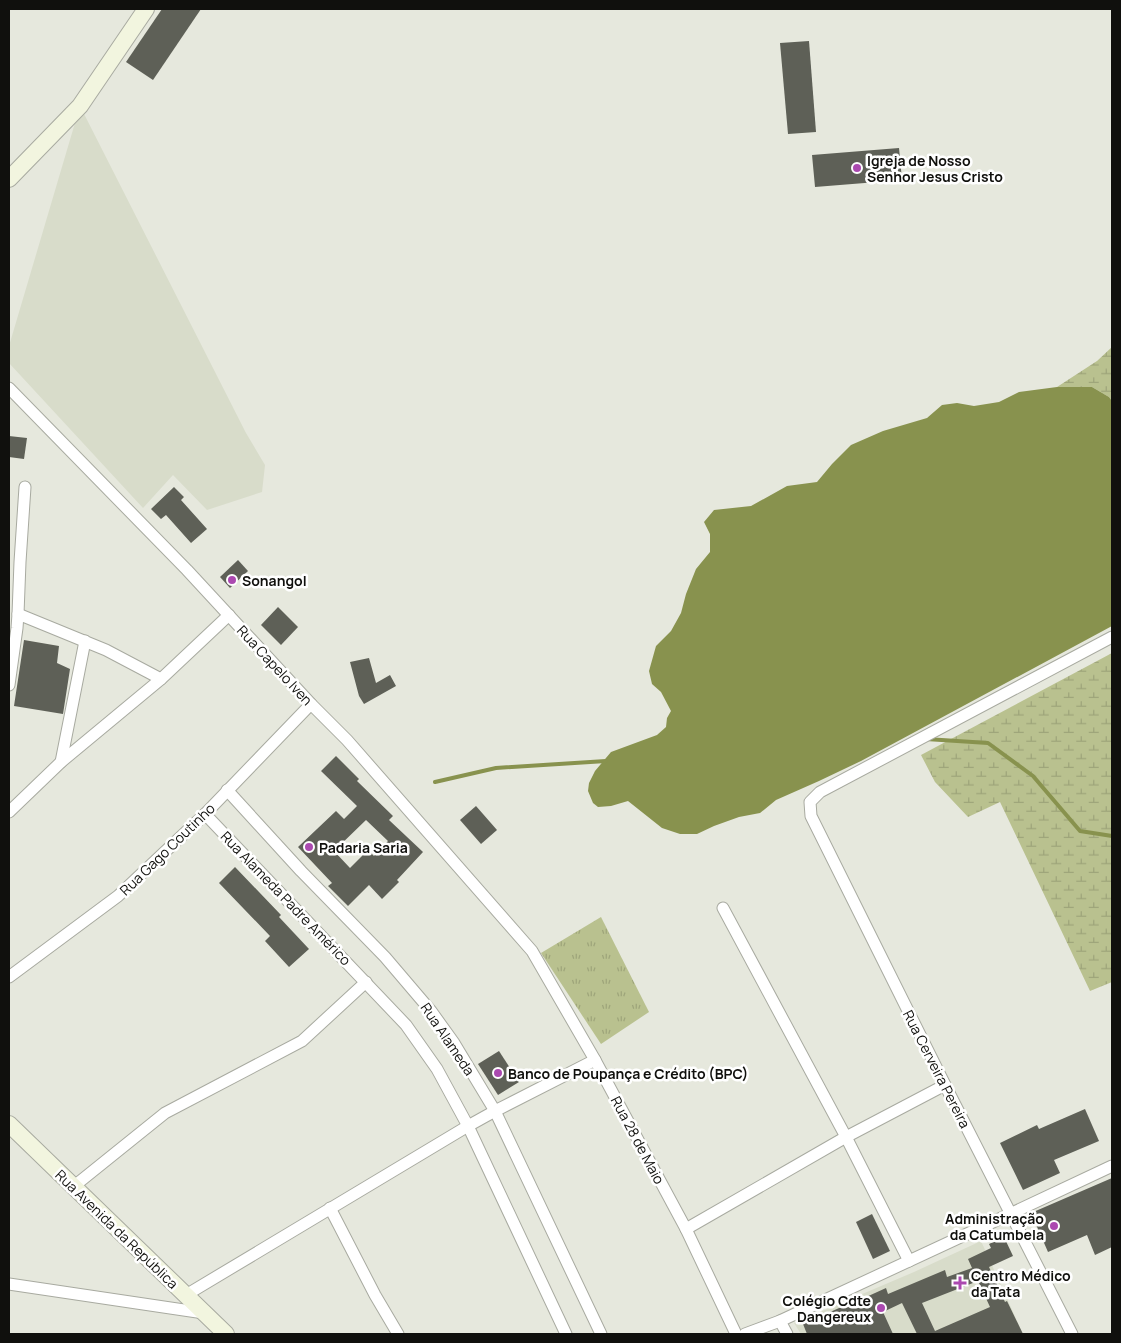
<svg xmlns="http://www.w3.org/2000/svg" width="1121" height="1343" font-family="Manrope,sans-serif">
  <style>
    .built { fill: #d8dcca }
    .grass { fill: url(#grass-tufts) }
    .wetland { fill: url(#wetland-marsh) }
    .water { fill: #88924e }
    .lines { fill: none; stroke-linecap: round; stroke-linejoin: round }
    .stream { stroke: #88924e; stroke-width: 4 }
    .building { fill: #5e6057; fill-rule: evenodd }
    .street-casing { stroke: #a8aaa0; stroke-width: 13 }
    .secondary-casing { stroke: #a8aaa0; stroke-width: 18 }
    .street { stroke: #fff; stroke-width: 11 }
    .secondary { stroke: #f2f5df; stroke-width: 16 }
    .poi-dot { fill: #ab49b0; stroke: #fff; stroke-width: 2 }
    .labels { text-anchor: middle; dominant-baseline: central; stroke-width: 5; stroke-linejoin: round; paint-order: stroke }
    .poi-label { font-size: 14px; font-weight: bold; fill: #10100d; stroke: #fff; text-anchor: start }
    .street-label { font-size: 14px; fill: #10100d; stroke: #fff }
  </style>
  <defs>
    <pattern id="grass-tufts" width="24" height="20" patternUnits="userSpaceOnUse" patternTransform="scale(1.25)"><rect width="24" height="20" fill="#b9c18f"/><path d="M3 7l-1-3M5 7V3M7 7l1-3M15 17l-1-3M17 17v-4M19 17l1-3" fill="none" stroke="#9ea57a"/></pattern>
    <pattern id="wetland-marsh" width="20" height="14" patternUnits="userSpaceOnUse" patternTransform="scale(1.25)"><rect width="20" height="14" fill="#b9c18f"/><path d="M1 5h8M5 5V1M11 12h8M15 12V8" fill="none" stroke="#9ea57a"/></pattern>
  </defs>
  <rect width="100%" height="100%" fill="#e6e8dd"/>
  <g class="built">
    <path d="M80,106L246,433L265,465L262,492L207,510L173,475L143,508L9,363V346Z"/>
    <path d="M981,1241L1023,1334H801L794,1323L914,1272Z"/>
  </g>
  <path class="grass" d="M601,917L649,1012L601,1044L541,953Z"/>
  <g class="wetland">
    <path d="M1112,347V401L1109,397L1092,387H1057L1097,361Z"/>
    <path d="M1112,653V982L1090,991L1000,802L968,817L935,782L921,755Z"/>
  </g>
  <path class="water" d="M1057,387H1092L1109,397L1112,401V626L861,761L819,781L776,800L760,813L739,817L714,826L697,834H680L662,828L628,801L611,806L598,807L593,803L588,791L589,783L595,771L611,752L657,735L666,727L667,718L671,711L661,692L652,684L649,671L656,646L671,631L681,613L686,594L696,569L710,552V534L704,522L714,510L751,506L787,486L817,482L832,464L851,445L883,431L927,418L942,405L957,403L974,406L999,402L1019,392Z"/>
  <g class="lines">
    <g class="stream">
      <path d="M926,739L988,743L1033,776L1080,831L1112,836"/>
      <path d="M435,782L496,768L606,761"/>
    </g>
  </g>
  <g class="building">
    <path d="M162,9H201L153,80L126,62Z"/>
    <path d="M809,41L816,132L788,134L780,43Z"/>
    <path d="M899,148L902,180L815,187L812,155Z"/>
    <path d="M9,436L27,438L24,459L9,457Z"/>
    <path d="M174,487L184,497L181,500L207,529L191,543L166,515L161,519L151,509Z"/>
    <path d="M238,560L248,571L230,588L220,577Z"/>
    <path d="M278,607L298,627L281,645L261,625Z"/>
    <path d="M24,640L59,646L57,663L70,669L63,714L14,706Z"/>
    <path d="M369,658L376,683L390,675L396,686L364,704L359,696L350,662Z"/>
    <path d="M336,756L359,779L357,781L393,816L389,820L423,852L397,880L399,882L382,899L369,885L348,906L328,886L332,883L298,847L336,811L344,819L357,806L321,771ZM366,820L388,841L374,856L368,850L350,868L334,851Z"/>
    <path d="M476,806L497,830L481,844L460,820Z"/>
    <path d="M235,867L281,915L279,917L309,949L289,967L265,941L270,936L219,883Z"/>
    <path d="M499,1051L519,1082L498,1095L478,1064Z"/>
    <path d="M1085,1109L1099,1141L1054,1160L1060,1173L1023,1190L1000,1143L1037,1125L1039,1129Z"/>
    <path d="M1112,1178V1247L1095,1255L1087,1235L1048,1252L1031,1213Z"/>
    <path d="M872,1214L890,1251L873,1259L856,1222Z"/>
    <path d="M1004,1237L1013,1256L989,1267L1005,1302L1007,1301L1023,1334H917L902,1303L883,1312L893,1334H807L803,1324L864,1297V1298L886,1288L888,1294L945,1270L947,1277L972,1268L968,1259L991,1248L989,1244ZM978,1281L990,1307L935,1331L922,1303Z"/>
  </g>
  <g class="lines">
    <g class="street-casing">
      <g id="street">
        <path d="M9,388L187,570L311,704L347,740L532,951L595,1060L686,1229L736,1334"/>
        <path d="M18,614L20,562L25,487"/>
        <path d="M9,685L17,628L18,614L106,650L161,679"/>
        <path d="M61,762L85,641"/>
        <path d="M227,790L301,871L385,957L431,1011L454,1043L495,1111L601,1334"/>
        <path d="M9,812L61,762L161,679L229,615"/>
        <path d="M205,814L406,1025L437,1069L468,1126L566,1334"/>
        <path d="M723,908L846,1137L909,1261"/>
        <path d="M9,977L118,896L205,814L311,704"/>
        <path d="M73,1187L165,1113L302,1041L366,982"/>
        <path d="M330,1208L375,1295L398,1334"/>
        <path d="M686,1229L846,1137L945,1085"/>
        <path d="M9,1284L204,1313"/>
        <path d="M186,1295L468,1126L495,1111L595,1060"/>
        <path d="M780,1321L787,1334"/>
        <path d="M745,1334L780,1321L1010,1214L1112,1166"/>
        <path d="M1072,1334L945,1085L811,816L810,802L820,792L1112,637"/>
      </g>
    </g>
    <g class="secondary-casing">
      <g id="secondary">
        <path d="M9,179L80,106L146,9"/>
        <path d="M9,1124L226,1334"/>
      </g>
    </g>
    <use href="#street" class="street"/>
    <use href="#secondary" class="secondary"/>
  </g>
  <g class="poi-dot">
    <circle cx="857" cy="168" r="5"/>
    <circle cx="232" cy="580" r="5"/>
    <circle cx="309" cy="847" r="5"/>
    <circle cx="498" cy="1073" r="5"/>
    <circle cx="1054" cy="1226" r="5"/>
    <path d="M957.5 1275.5h5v5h5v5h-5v5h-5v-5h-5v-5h5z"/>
    <circle cx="881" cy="1308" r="5"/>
  </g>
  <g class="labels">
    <g class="poi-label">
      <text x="867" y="160">Igreja de Nosso<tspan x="867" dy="16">Senhor Jesus Cristo</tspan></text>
      <text x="242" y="580">Sonangol</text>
      <text x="319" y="847">Padaria Saria</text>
      <text x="508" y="1073">Banco de Poupança e Crédito (BPC)</text>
      <text x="1044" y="1218" text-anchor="end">Administração<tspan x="1044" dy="16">da Catumbela</tspan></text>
      <text x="971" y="1275">Centro Médico<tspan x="971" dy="16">da Tata</tspan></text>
      <text x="871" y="1300" text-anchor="end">Colégio Cdte<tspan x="871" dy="16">Dangereux</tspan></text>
    </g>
    <g class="street-label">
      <text transform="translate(275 665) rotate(47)">Rua Capelo Iven</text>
      <text transform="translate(167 849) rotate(-44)">Rua Gago Coutinho</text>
      <text transform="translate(286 898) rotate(46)">Rua Alameda Padre Américo</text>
      <text transform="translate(448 1039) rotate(56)">Rua Alameda</text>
      <text transform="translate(937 1069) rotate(63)">Rua Cerveira Pereira</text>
      <text transform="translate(638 1140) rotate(62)">Rua 28 de Maio</text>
      <text transform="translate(117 1229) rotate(44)">Rua Avenida da República</text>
    </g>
  </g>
  <rect width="1121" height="1343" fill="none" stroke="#10100d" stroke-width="20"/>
</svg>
